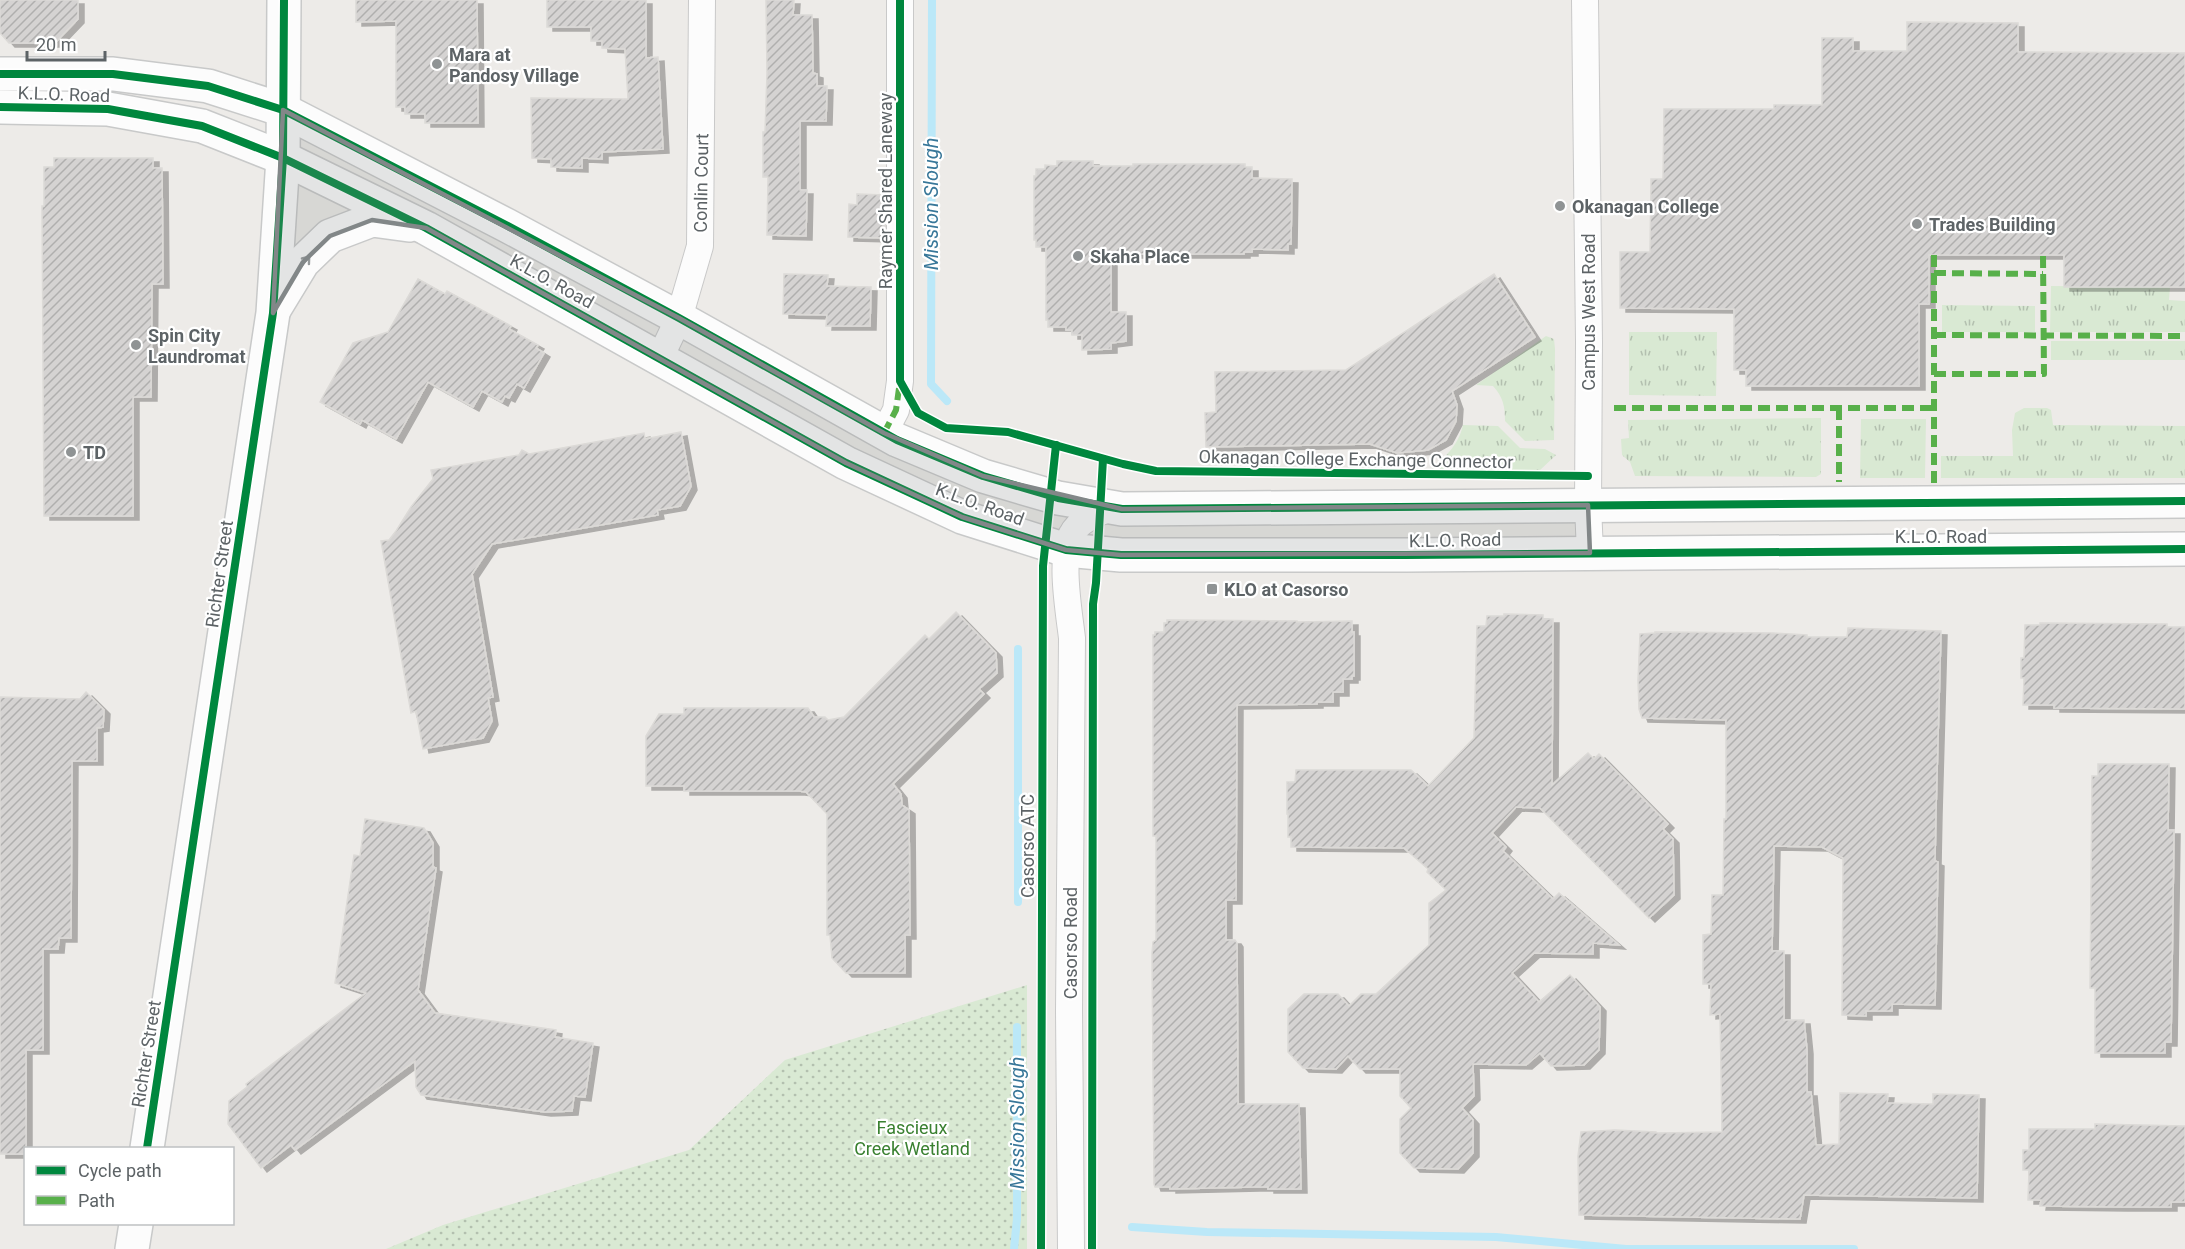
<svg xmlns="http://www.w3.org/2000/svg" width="2185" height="1249" font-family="Roboto,sans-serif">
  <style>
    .grass { fill: url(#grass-tufts) }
    .park { fill: url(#park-dots) }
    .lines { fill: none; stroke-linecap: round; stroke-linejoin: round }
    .stream { stroke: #bbe8f8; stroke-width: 8 }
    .building { fill: url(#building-hatch); stroke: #dcdad7; stroke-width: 1.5; filter: url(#shadow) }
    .street-casing { stroke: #c9c9c9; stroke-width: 28 }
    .secondary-casing { stroke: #c8c9c9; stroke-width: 36 }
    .street { stroke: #fcfcfc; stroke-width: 26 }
    .secondary { stroke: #fcfcfc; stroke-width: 33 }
    .quiet { stroke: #58b04a; stroke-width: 6; stroke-dasharray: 12 6; stroke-linecap: butt }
    .cycleway-casing { stroke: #fff; stroke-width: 11 }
    .cycleway { stroke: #00873e; stroke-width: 8 }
    .oneway { stroke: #95999a }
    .marked { fill: #828788; fill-opacity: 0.2; stroke: #828788; stroke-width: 4.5; stroke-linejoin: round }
    .poi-dot { fill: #8f9394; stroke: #fff; stroke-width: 2 }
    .labels { text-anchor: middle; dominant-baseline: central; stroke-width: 4.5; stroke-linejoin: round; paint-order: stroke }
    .poi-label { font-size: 18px; font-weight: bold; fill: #5d6366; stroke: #fff; text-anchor: start }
    .street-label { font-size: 18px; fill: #5d6366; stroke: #fff }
    .park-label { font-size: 18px; fill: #3a8131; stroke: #fff }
    .water-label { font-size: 20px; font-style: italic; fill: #387799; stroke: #fff }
  </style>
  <defs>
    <pattern id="grass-tufts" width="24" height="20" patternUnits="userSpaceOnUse" patternTransform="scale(1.5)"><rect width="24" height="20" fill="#d9e9d3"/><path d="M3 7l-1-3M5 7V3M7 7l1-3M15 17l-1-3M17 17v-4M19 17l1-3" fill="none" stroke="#b3c0af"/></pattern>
    <pattern id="park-dots" width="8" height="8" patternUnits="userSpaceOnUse" patternTransform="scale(1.5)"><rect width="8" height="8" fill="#d9e9d3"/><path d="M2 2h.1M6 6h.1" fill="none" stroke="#b3c0af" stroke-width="1.8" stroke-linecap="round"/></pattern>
    <pattern id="building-hatch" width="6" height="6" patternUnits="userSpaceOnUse" patternTransform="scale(1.5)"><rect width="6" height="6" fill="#d5d3d2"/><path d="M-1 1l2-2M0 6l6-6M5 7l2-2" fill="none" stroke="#b0afae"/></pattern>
    <filter id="shadow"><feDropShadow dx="6" dy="4" stdDeviation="0" flood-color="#0004"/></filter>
  </defs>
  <rect width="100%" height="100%" fill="#edebe8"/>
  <g class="grass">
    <path d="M2051,286L2170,287L2169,300L2185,301V332H2050Z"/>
    <path d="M1942,305L2035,306V332H1942Z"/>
    <path d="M1629,332H1717L1716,396L1629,395Z"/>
    <path d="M1546,336L1554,339L1555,349L1554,440L1525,441L1505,421C1505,406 1503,397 1493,386L1476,385Z"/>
    <rect x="2051" y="341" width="134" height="19"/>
    <path d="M2024,408H2047L2051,410L2053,425L2185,426V478H1941V456H2013L2012,430L2015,413Z"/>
    <path d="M1821,418V474L1816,477L1635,476L1630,462L1622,455L1621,439L1629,438L1628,420Z"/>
    <path d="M1861,419H1926L1925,478H1860Z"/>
    <path d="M1463,425L1498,426L1520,448L1545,449L1556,455L1538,472H1429C1444,457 1458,447 1463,425Z"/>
  </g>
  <path class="park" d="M1027,985V1249H386L443,1225L689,1150L785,1060Z"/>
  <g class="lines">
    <g class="stream">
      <path d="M932,0L931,384L947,401"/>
      <path d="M1018,902V649"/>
      <path d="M1132,1227L1207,1232L1496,1237L1626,1249H1854"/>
      <path d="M1014,1249L1017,1219V1027"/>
    </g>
  </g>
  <g class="building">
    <path d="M0,0H78V19L55,43H9L0,33Z"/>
    <path d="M356,0H477L478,123H425V114H405V107H396V21L356,22Z"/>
    <path d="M547,0H646V58L658,57L663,149L602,152V159L582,158V168L551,167V159L532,158L531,98L628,99L625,49L602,48V41H591V27H547Z"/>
    <path d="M766,0H794L793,15H812L813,73L817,74V86H827L826,121H800V190H807L806,236L767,235L768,177H763V132H765L767,73Z"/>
    <path d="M1907,22L2018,23V52L2185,53V287H2064V255H1929V304H1919V386H1746V370H1734V309L1620,308V252H1650L1651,179H1663L1664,109H1774V105H1822V38H1853V51H1907Z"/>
    <path d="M54,158H153V168H162L163,284H152L151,397H133V516H44L42,206H44V167H54Z"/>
    <path d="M1057,161H1093V166H1133V164H1245V167H1252V178L1292,179L1291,244H1288V250L1252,249V252H1244V254H1111V312H1126V341L1111,343V349L1082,350V335H1072V330H1066V327H1048V320H1046V247H1036V240H1034V176H1036V169H1045V165L1057,166Z"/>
    <path d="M857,194L885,195V238L848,237L849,204L857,205Z"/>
    <path d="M784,274L828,275L827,286L871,287L870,326H826L827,315L783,314Z"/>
    <path d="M1494,274L1535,337L1452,391L1457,405L1456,421L1446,440L1428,450L1397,453L1370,444L1206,447L1205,413L1216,412L1215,372L1346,370Z"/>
    <path d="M418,279L445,294L447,291L511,326L509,329L538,345L536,348L544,353L524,388L517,384L509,398L505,396L502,402L482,391L473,407L428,382L396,439L362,420L360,424L320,402L353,343L388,332Z"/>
    <path d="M681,432L691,486L680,506L657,510L658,515L492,544L472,574L493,697L488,698L492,721L483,738L423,749L416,711L411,713L381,541L389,540L396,531L411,507L433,479L431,470L519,455L522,450L529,454L644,433L645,439Z"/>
    <path d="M956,612L996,653L997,673L979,689L984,694L893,784L901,794L902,805L909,810L910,935H905V973H846L832,958L830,935H827V814L806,792L799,791H684V786H646V736L659,714H684V708H808L814,717H825L828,720L844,717L925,635L929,639Z"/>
    <path d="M1504,614L1543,615V619H1553L1552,785L1588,753L1594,759L1599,754L1668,824L1663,829L1673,839L1674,895L1649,918L1540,808L1516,807L1492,833L1506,847L1503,851L1553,899L1559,893L1619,945L1593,943V954L1534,953L1512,973L1539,1002L1570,975L1600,1007L1599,1050L1584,1065L1551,1066L1540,1053L1526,1065L1473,1064L1474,1096L1462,1108L1473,1120V1153L1458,1169L1414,1168L1400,1153V1119L1411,1108L1400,1096V1069H1360L1348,1056L1336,1069L1303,1068L1288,1052V1009L1304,994H1338L1349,1006L1361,994H1376L1429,945V903L1446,890L1427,872L1428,869L1404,848L1291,847V837H1288V814H1287V782H1295L1296,770H1411L1428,786L1474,738L1477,626H1486L1487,616H1504Z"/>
    <path d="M1167,620L1297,621V622L1352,621V632H1354V676H1352V679H1343V692H1333V702H1317V704L1237,705L1236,900H1226V940H1235L1237,943L1238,1104H1299L1301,1189H1268V1187H1254L1170,1189V1187H1155L1154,1184L1152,954L1153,942L1156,940V836H1153V635H1155V632H1164V623H1167Z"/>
    <path d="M2040,623L2167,624V627H2185V709L2054,708V705H2023L2024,678H2021V658H2024L2025,625H2040Z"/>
    <path d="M1848,628L1941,631L1936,810L1935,861L1938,862L1935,1005L1892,1004V1011H1866V1016L1842,1015L1843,858L1822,847L1774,846L1772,951H1784V1020H1804L1807,1050V1092H1811L1816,1145L1839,1144L1840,1093L1888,1094L1887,1103L1933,1104V1094L1979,1095L1977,1198L1804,1195L1800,1219L1579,1215L1578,1156L1581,1132L1615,1130L1656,1132V1133L1722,1132L1720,1014L1710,1015L1711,984H1703V935L1711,934L1712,895H1723L1724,819H1726V720L1642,718L1639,709L1638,680L1640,634L1655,633V632L1773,633L1807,635V637H1847Z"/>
    <path d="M86,692L104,710L103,727L97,728V761H72L71,938H59L58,949H43V1050H26V1154H0V697L80,699Z"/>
    <path d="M2098,764H2169L2168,830H2174L2173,903L2171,1042H2165V1053H2095V988H2090L2092,776H2098Z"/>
    <path d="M365,819L424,828L433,843V867L436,868L418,990L435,1013L556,1030L555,1037L593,1043L585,1097L574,1096L572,1111L545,1112L421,1095L416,1087L415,1061L295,1150L291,1145L261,1168L228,1124L229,1101L247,1087L246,1084L366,993L335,983L354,855L360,856Z"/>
    <path d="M2095,1124L2185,1126V1202H2171V1207H2122L2040,1206L2041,1200H2028L2029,1170H2023V1150H2029V1129H2095Z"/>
  </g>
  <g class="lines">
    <g class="street-casing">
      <g id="street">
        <path d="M1585,0L1589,342L1588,505L1590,553"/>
        <path d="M660,358L679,318L700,246L702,0"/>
        <path d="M884,433L896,410L900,381V0"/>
        <path d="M1071,1249L1069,1011L1072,638C1069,612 1059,557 1072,534C1079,520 1096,514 1110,508"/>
      </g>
    </g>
    <g class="secondary-casing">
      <g id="secondary">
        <path d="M0,74H113L208,86L283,110L506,225L679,318L897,440L983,476L1058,498L1122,509L2185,501"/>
        <path d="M0,107L108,109L202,126L283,158L426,228L846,463L962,517L1066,550L1121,555H1406L2185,549"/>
        <path d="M275,308L303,262L330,236L372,220L409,225"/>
        <path d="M147,1148L273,313L283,158L284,0"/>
        <path d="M132,1249L136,1224"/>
      </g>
    </g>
    <use href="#street" class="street"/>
    <use href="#secondary" class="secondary"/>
    <g class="quiet">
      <path d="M1934,255V484"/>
      <path d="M1934,273L2043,274"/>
      <path d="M1934,335L2185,336"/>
      <path d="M1934,374H2044L2043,255"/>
      <path d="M1614,408H1934"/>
      <path d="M1839,408V482"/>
      <path d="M884,433L896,410L900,381"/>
    </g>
    <g class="cycleway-casing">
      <g id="cycleway">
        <path d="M900,0V381L918,413L946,428L1008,432L1123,464L1156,471L1588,476"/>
        <path d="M0,74H113L208,86L283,110L506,225L679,318L897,440L983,476L1058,498L1122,509L2185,501"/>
        <path d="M0,107L108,109L202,126L283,158L426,228L846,463L962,517L1066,550L1121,555H1406L2185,549"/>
        <path d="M147,1148L273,313L283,158L284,0"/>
        <path d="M1041,1249L1043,566L1056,445"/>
        <path d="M1092,1249L1093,604L1096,583L1103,459"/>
      </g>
    </g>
    <use href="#cycleway" class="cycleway"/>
  </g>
  <defs><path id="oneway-shaft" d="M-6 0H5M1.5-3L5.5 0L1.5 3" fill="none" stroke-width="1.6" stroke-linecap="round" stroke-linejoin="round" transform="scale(1.5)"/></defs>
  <use class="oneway" href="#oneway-shaft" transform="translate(304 263) rotate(-51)"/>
  <path class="marked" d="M283,110L679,318L884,433L983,476L1122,509L1588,505L1590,553L1121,555L1066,550L962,517L846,463L426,228L372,220L330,236L303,262L273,313Z"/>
  <g class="poi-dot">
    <circle cx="437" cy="64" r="6"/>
    <circle cx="1560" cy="206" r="6"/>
    <circle cx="1917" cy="224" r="6"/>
    <circle cx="1078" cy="256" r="6"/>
    <circle cx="136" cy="345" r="6"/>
    <circle cx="71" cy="452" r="6"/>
    <rect x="1206" y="583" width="12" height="12" rx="3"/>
  </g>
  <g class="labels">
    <g class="poi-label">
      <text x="449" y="54">Mara at<tspan x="449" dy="21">Pandosy Village</tspan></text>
      <text x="1572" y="206">Okanagan College</text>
      <text x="1929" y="224">Trades Building</text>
      <text x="1090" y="256">Skaha Place</text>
      <text x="148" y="335">Spin City<tspan x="148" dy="21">Laundromat</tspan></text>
      <text x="83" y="452">TD</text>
      <text x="1224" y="589">KLO at Casorso</text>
    </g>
    <g class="street-label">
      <text transform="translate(64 94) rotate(2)">K.L.O. Road</text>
      <text transform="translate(701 183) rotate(-89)">Conlin Court</text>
      <text transform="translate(885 191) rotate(-90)">Raymer Shared Laneway</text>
      <text transform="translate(552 281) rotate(29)">K.L.O. Road</text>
      <text transform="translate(1588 312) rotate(-90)">Campus West Road</text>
      <text transform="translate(1356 459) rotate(1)">Okanagan College Exchange Connector</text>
      <text transform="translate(980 504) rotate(20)">K.L.O. Road</text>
      <text x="1941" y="536">K.L.O. Road</text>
      <text transform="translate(1455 540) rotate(-1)">K.L.O. Road</text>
      <text transform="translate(219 574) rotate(-82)">Richter Street</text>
      <text transform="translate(1027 846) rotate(-90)">Casorso ATC</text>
      <text transform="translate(1070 943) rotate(-90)">Casorso Road</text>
      <text transform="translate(146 1054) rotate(-81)">Richter Street</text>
    </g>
    <g class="park-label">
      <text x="912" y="1127">Fascieux<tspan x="912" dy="21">Creek Wetland</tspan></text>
    </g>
    <g class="water-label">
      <text transform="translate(931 204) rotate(-90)">Mission Slough</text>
      <text transform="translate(1017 1123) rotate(-90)">Mission Slough</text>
    </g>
  </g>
  <rect x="24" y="1147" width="210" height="78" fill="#ffffff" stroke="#bec1c2" stroke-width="1.5"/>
  <rect x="36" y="1166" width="30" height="9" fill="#00873e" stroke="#bec1c2" stroke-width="1.5"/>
  <text x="78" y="1177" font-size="18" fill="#5d6366">Cycle path</text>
  <rect x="36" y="1196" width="30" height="9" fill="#58b04a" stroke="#bec1c2" stroke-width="1.5"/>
  <text x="78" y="1207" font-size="18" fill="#5d6366">Path</text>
  <path d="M27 51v9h78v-9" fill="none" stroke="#5d6366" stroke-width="3"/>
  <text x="36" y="51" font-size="18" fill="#5d6366" stroke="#ffffff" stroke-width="4.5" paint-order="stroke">20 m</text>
</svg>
